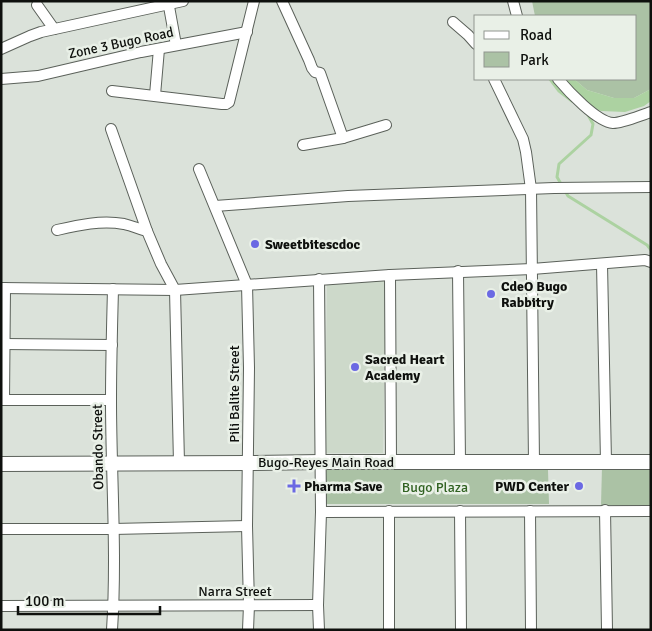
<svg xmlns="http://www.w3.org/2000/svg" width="652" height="631" font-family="Signika,sans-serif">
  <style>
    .built { fill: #cdd9ca }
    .green { fill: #abc2a5 }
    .water { fill: #acd2a1 }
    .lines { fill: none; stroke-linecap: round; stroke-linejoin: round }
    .stream { stroke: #acd2a1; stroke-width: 3 }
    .street-casing { stroke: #5b615a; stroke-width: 12 }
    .secondary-casing { stroke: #5b615a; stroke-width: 16 }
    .street { stroke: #fff; stroke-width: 10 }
    .secondary { stroke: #fff; stroke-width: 14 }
    .poi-dot { fill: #6b69e3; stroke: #e9f0e7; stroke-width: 2 }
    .labels { text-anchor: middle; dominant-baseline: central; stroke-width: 5; stroke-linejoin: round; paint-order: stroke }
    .street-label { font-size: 14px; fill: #0e100d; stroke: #e9f0e7 }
    .poi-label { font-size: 14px; font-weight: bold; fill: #0e100d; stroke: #e9f0e7; text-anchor: start }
    .park-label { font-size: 14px; fill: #316222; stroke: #e9f0e7 }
  </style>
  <rect width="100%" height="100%" fill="#dbe2da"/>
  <path class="built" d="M386,280L383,453H325L327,281Z"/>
  <g class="green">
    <path d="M532,1H651V89L634,98H614L587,90L574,79H636V16H535Z"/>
    <path d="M602,467L651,468V508L601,505Z"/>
    <path d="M321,469L548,470L549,504H322Z"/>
  </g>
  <path class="water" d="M560,79H574L587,90L614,98H634L651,89V101L644,106L625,112L601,111L580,102Z"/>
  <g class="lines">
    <g class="stream">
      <path d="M550,79L559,91L572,101"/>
      <path d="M587,113L593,124L591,135L559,164L557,177L568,196L647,245L651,250"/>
    </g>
    <g class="street-casing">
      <g id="street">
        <path d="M168,1L176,45"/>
        <path d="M282,1L309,60L312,68L315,72L320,73L343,138"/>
        <path d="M513,1L517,16"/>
        <path d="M37,5L54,29"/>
        <path d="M453,22L468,35L476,44"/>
        <path d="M1,49L30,36L41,32L183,1"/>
        <path d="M1,79L38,76L141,52L247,32"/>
        <path d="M494,79L523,139L526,152L531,189L534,462"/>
        <path d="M558,79C568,91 597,122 613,123C623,123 641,115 651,112"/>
        <path d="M112,91L222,104H226L229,102L254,1"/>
        <path d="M155,95L159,49"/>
        <path d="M111,129L147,231L161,264L175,290L179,463"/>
        <path d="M303,145L343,138L386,125"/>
        <path d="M199,169L247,285L249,368L247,526L249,605L248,630"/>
        <path d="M215,206L348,196L554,188L651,187"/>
        <path d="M57,230C79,225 101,220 124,224C132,226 140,229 147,231"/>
        <path d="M602,264L606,462"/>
        <path d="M458,271L460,462"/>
        <path d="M390,275L391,462"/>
        <path d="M1,288L175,290L390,275L532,269L645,260L651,262"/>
        <path d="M4,344L112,345"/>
        <path d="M1,400H111"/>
        <path d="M4,400L5,288"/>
        <path d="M605,510L607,630"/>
        <path d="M389,511V630"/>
        <path d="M460,511L461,630"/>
        <path d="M530,511L531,630"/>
        <path d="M321,512L651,511"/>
        <path d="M1,529H113L247,526"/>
        <path d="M1,606L318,605"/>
        <path d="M112,630C117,553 111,476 111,400C111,363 112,326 113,289"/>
        <path d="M319,630L318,605L321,512L319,279"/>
      </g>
    </g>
    <g class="secondary-casing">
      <path id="secondary" d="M1,464L248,463L320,462H651"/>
    </g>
    <use href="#street" class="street"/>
    <use href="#secondary" class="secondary"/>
  </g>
  <g class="poi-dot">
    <circle cx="255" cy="244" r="5"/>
    <circle cx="491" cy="294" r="5"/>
    <circle cx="355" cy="367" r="5"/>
    <path d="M291.5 478.5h5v5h5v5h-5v5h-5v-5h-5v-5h5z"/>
    <circle cx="579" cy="486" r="5"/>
  </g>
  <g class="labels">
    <g class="street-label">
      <text transform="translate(121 43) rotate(-12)">Zone 3 Bugo Road</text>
      <text transform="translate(234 394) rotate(-90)">Pili Balite Street</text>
      <text transform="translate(98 447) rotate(-91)">Obando Street</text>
      <text x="326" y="462">Bugo-Reyes Main Road</text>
      <text x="235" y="591">Narra Street</text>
    </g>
    <g class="poi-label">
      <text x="265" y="244">Sweetbitescdoc</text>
      <text x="501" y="286">CdeO Bugo<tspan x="501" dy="16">Rabbitry</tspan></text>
      <text x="365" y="359">Sacred Heart<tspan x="365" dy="16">Academy</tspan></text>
      <text x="304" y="486">Pharma Save</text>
      <text x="569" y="486" text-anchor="end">PWD Center</text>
    </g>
    <g class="park-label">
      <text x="435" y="487">Bugo Plaza</text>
    </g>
  </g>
  <rect width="652" height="631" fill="none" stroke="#0e100d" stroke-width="5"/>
  <rect x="474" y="15" width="162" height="65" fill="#e9f0e7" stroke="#919690"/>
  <rect x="484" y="31" width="25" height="8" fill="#ffffff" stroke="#919690"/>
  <text x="520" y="40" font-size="15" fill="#0e100d">Road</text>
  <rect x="484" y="52" width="25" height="15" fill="#abc2a5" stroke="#919690"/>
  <text x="520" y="65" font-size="15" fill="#0e100d">Park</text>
  <path d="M18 606v8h142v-8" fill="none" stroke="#0e100d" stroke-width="2.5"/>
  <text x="25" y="606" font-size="15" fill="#0e100d" stroke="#e9f0e7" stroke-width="4" paint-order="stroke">100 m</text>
</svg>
